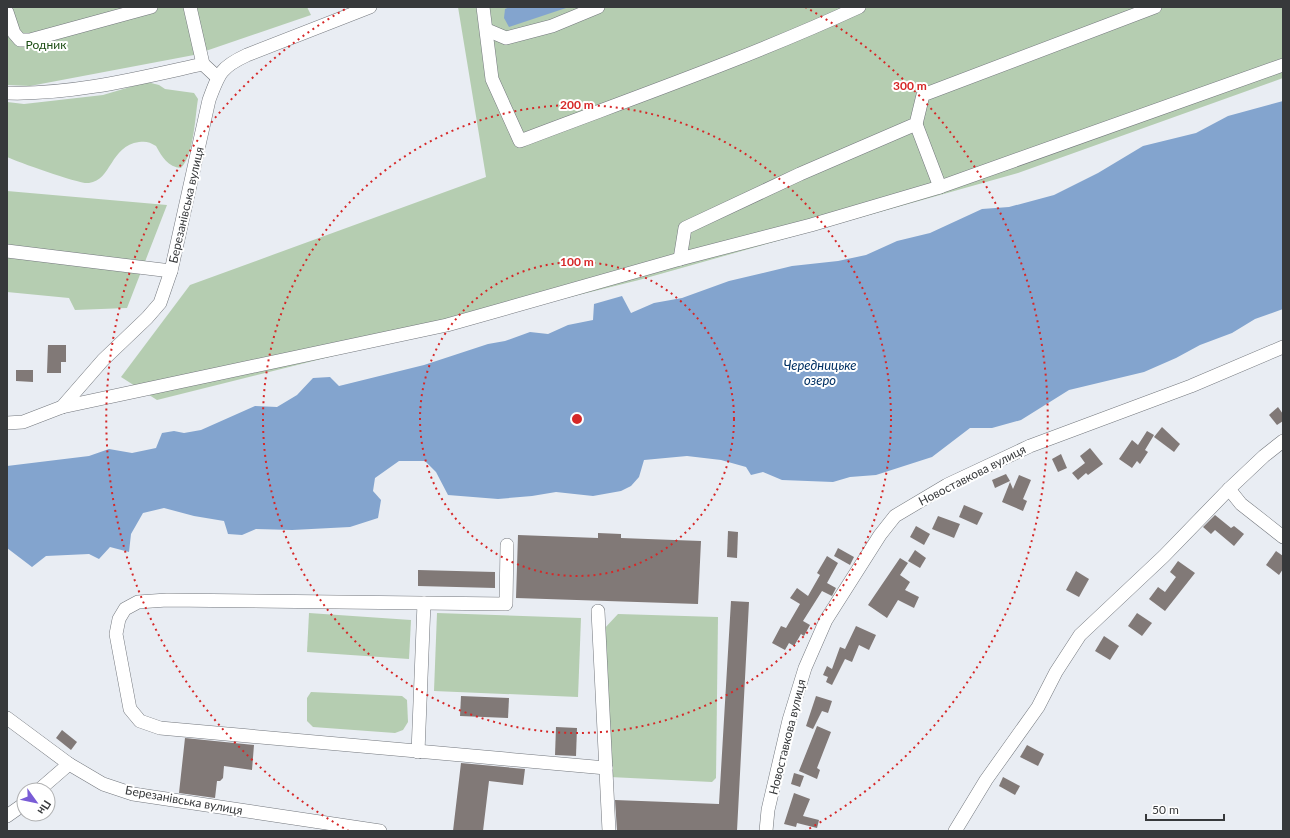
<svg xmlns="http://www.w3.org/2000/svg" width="1290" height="838" font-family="Lato,sans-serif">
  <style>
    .green { fill: #b5cdb1 }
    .water { fill: #83a4ce }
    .building { fill: #817977 }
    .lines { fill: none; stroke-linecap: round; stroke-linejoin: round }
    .minor-casing { stroke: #73777d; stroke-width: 14 }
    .minor { stroke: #fff; stroke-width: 13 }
    .ring { fill: none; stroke: #d62828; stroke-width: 2; stroke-dasharray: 2 4 }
    .labels { text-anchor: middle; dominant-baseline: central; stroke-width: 4; stroke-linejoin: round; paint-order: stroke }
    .park-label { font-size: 12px; fill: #1d4e15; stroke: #fff }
    .street-label { font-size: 12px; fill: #37393b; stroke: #fff }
    .water-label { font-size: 13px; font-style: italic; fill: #013063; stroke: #fff }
    .centre { fill: #d62828; stroke: #fff; stroke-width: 2 }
    .ring-label { font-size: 12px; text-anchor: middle; font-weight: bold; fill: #d62828; stroke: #fff; stroke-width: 4; stroke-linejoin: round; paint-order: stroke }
  </style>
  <rect width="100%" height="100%" fill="#e9edf3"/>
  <g class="green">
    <path d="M7,7H307L311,15L194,55L30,86L7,85Z"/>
    <path d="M458,7H1283V78L1018,173L639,280L157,400L121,377L190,285L486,177Z"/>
    <path d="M147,82L159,85L165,89L194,93L198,99C195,117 194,155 181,168C168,167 162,157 156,146C150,142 146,141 139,142C110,146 112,180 89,183C81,185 18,162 7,157V102L24,104L103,95Z"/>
    <path d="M7,191L167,205L127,308L75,310L69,298L7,292Z"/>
    <path d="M309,613L411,620L409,659L307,652Z"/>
    <path d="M437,613L581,618L578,697L434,691Z"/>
    <path d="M618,614L718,617L716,778L712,782L610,777L603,630Z"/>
    <path d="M311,692L402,696L407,700L408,722L403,730L395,733L313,727L307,721V698Z"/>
  </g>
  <g class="water">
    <path d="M510,7H569L509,27L504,18L505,9Z"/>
    <path d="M1283,101V309L1255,319L1232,333L1200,345L1176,358L1144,372L1069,390L1021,420L992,428H970L932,457L876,475L850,477L833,482L782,480L763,472L751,475L746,467L721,460L687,456L644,460L639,477L631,486L621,491L593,496L556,492L532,496L498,499L448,495L436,472L425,461H399L375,478L373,491L381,500L378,518L350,527L292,530L256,529L242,535L228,534L224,521L194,516L164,508L143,513L131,534L129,552L110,547L99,559L89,554L46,556L32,567L7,548V466L89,456L109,449L132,453L156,448L162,433L174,431L184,433L201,430L255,406L277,407L297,395L313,378L330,377L339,386L424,365L488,344L505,341L530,332L548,334L568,325L593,320L594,304L622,296L631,313L654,303L682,298L729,281L792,266L838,261L866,255L897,241L930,233L982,209L1009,207L1054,195L1098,173L1143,146L1196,133L1228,116Z"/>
  </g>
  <g class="building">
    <path d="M48,345H66V362H61V373H47Z"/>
    <path d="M16,370H33V382L16,381Z"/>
    <path d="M1278,407L1283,414V421L1277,425L1269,415Z"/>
    <path d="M1162,427L1180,444L1174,452L1154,437Z"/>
    <path d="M1147,431L1154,435L1145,450L1148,452L1140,464L1137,461L1132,468L1119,459L1132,440L1138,445Z"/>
    <path d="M1090,448L1103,464L1088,475L1086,473L1078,480L1072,473L1085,463L1080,456Z"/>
    <path d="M1061,454L1067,468L1058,472L1052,459Z"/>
    <path d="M1006,474L1010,481L995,488L992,480Z"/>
    <path d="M1019,475L1031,480L1023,499L1027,501L1023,511L1002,502L1010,482L1013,489Z"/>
    <path d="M964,505L983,513L977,525L959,517Z"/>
    <path d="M1215,515L1231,528L1234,526L1244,534L1234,546L1215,530L1211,534L1203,527Z"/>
    <path d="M938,516L960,524L954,538L932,529Z"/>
    <path d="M916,526L930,534L924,545L910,537Z"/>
    <path d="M728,531L738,532L737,558L727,557Z"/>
    <path d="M598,533L621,534V538L701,541L698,604L516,598L518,535L598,538Z"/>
    <path d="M838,548L854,557L850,565L834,556Z"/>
    <path d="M915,550L926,558L920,568L908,561Z"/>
    <path d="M1276,551L1283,556V569L1279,575L1266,565Z"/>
    <path d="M827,556L838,563L827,583L836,588L832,596L822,591L803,621L810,625L804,636L801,634L794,646L789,643L785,650L772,643L781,626L786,628L800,604L790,598L797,588L808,596L820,575L817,573Z"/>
    <path d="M900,558L908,563L900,575L910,582L905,590L919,597L914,608L898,600L887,618L868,605Z"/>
    <path d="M1178,561L1195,573L1165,611L1149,599L1158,587L1165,592L1176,577L1170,572Z"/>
    <path d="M418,570L495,572V588L418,586Z"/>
    <path d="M1076,571L1089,579L1079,597L1066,590Z"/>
    <path d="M731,601L749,602L737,831H617L615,800L719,804Z"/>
    <path d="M1137,613L1152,623L1142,636L1128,626Z"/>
    <path d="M856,626L876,635L869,650L859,645L852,662L845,659L832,685L826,682L828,677L823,675L827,666L832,669L840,647L845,649Z"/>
    <path d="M1104,636L1119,646L1110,660L1095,651Z"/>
    <path d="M461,696L509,698L508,718L460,716Z"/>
    <path d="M816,696L832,701L828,713L822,711L813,729L806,726Z"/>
    <path d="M817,726L831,732L817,768L820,770L817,779L799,771Z"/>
    <path d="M556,727L577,728L576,756L555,755Z"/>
    <path d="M62,730L77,742L71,750L56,738Z"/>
    <path d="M185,738L254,745L252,770L224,766L223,778L220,781H217L215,798L179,793Z"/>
    <path d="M1027,745L1044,754L1038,766L1020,757Z"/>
    <path d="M461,763L525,769L523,785L489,781L483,831H453Z"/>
    <path d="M794,773L804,776L800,787L791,784Z"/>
    <path d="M1003,777L1020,786L1015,795L999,786Z"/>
    <path d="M794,793L810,799L803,816L819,820L817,828L797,823L796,827L784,824Z"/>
  </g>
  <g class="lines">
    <g class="minor-casing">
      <g id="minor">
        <path d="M190,7L203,64L217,77"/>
        <path d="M483,7L492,79L520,141C633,98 748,58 859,7"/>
        <path d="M7,12L14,33L20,40H30L151,7"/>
        <path d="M487,30L506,38L552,26L598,7"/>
        <path d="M7,93C73,95 139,78 203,64"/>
        <path d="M916,124L940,187"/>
        <path d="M7,251L171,271"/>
        <path d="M680,259L685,228L800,174L916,124L923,95L1155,7"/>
        <path d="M62,407L447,325L680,259L811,225L940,187L1283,65"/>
        <path d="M7,423L23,422L62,407L103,360L147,318L160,303L171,271L209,100C219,73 221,67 247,55L370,7"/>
        <path d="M1229,489L1241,504L1283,537"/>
        <path d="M507,545L506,604L167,600L138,602L125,609L119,619L116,634L130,709L140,721L160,728L606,768"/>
        <path d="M598,611L609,831"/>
        <path d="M7,718L69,764L103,784L133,794L380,831"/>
        <path d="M418,752L424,603"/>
        <path d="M39,790L69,764"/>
        <path d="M7,816L24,804"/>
        <path d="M766,831L768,810L789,720L805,668L826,620L880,535L895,516L947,485L1030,446L1191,386L1283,347"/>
        <path d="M955,831L986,780L1038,707L1056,672L1080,635L1164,556L1229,489L1264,456L1283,441"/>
      </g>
    </g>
    <use href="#minor" class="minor"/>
  </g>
  <g class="ring">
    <circle cx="577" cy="419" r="157"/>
    <circle cx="577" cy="419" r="314"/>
    <path d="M349 831A471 471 0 0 1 349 7M805 7A471 471 0 0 1 805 831"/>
  </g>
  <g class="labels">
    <g class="park-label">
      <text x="46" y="44">Родник</text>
    </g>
    <g class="street-label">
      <text transform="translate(186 205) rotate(-77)">Березанівська вулиця</text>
      <text transform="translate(972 475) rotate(-27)">Новоставкова вулиця</text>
      <text transform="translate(787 737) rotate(-76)">Новоставкова вулиця</text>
      <text transform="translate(184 800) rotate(10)">Березанівська вулиця</text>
    </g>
    <g class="water-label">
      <text x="820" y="365">Чередницьке<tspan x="820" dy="15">озеро</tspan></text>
    </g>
  </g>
  <circle cx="577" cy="419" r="6" class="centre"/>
  <g class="ring-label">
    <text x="910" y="90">300 m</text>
    <text x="577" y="109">200 m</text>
    <text x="577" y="266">100 m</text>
  </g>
  <rect width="1290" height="838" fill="none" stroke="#37393b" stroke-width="16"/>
  <g transform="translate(36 802) rotate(123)"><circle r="19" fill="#ffffff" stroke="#afb0b1"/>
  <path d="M0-3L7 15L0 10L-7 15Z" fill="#795cd6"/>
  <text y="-6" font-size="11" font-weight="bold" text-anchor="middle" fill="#37393b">Пн</text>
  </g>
  <path d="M1146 814v6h78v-6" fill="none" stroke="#37393b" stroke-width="2"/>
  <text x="1152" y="814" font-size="12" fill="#37393b" stroke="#ffffff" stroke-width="3" paint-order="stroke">50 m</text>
</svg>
